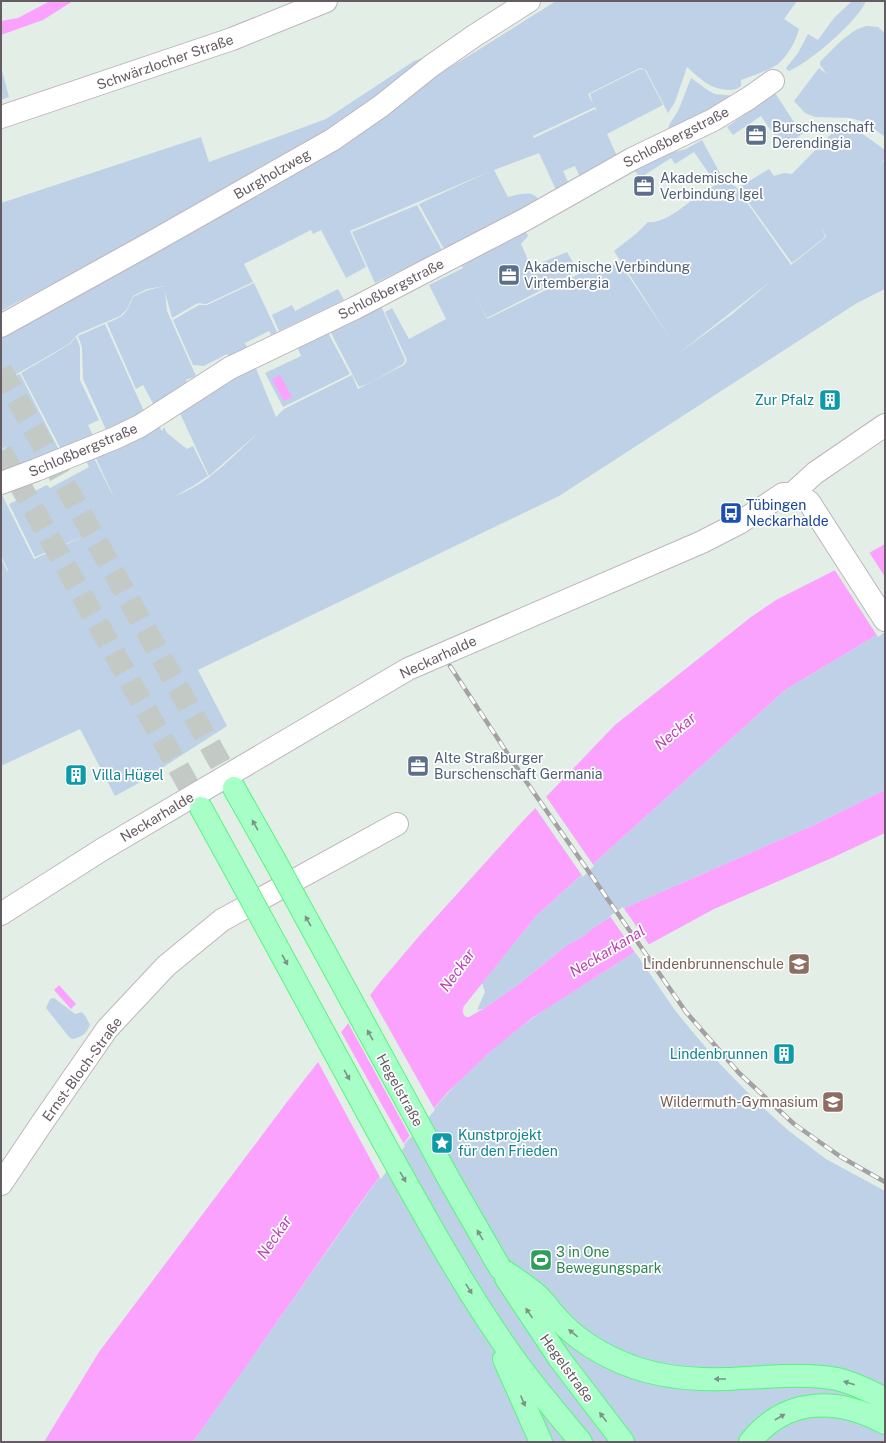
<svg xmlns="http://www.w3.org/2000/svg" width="886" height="1443" font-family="'Public Sans',sans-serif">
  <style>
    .green { fill: #bfd1e6; fill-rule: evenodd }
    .water { fill: #fba2ff }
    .pier { fill: #e3eee6 }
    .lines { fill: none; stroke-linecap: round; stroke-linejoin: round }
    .major-tunnel { stroke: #c3c9c5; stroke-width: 22; stroke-dasharray: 22 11; stroke-linecap: butt }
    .minor-casing { stroke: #bdb5bc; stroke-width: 24 }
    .major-casing { stroke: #56f47d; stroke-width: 24 }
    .minor { stroke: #fff; stroke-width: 22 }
    .major { stroke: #a7ffc7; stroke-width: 22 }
    .rail-casing { stroke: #a4a1a4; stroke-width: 4.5 }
    .rail { stroke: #fff; stroke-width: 3; stroke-dasharray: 9; stroke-linecap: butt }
    .major-bridge-casing { stroke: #56f47d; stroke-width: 24; stroke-linecap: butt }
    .major-bridge { stroke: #a7ffc7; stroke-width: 22 }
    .oneway { fill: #7b9486 }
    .labels { text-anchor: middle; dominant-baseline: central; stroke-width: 3.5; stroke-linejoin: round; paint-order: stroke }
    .street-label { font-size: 14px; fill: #645b63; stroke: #fff }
    .service-label { font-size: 14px; fill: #4e5e75; stroke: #fff; text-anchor: start }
    .culture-label { font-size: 14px; fill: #0d838f; stroke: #fff; text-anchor: end }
    .transit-label { font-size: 14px; fill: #164399; stroke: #fff; text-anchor: start }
    .education-label { font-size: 14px; fill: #785e54; stroke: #fff; text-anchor: end }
    .leisure-label { font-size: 14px; fill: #27864d; stroke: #fff; text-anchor: start }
    .water-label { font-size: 15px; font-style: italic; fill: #bc40b7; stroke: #fff }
  </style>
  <rect width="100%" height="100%" fill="#e3eee6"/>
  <g class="green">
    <path d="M556,1H797L784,19L799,29C796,41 788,55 778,64C772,69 749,77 741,80V86C737,89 734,90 729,90C709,89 701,79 687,67L675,102L668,113L646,70L640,68L588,94L593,104L590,94L640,69L645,70L663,105L607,134L617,156L580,177L575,166L563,171L569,184L556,190L539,153L494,170L508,197C518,195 532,189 539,200L444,249L419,204L491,171L350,231L366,267L346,278L321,230L313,234L311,230L244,264L253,282L206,304L198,303L172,318L165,292L167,311L196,376L186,380L188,387L156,409L143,385L136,389L107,323C125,316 126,314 133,297L148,290L165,286L147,289L133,296L127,309L120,316L78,334L69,344L15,375L1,379V338L475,52ZM595,107L598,114L595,109L534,138L533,136Z"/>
    <path d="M852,1H866C857,22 810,62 789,71L787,70L786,68L798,53L808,34L818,40L834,18Z"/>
    <path d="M868,26L878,27L885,33V137L865,122L850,118L815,117L805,113L794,101L819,68L827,74L820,65V62C831,51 852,27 868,26Z"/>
    <path d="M435,54L331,130L146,235L1,311V203L201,137L209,162L326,119L414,61Z"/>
    <path d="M1,67L9,97L1,100Z"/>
    <path d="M691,78L709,91L715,94L736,96L668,130L669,125L679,109Z"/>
    <path d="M775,93L796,125L813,126L783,148L761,116L733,135L727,127Z"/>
    <path d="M830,127H853L885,150V159L879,165L885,160V289L857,303L559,496L198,670L227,726L137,784L115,796L80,729L1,766V558L7,571L8,570L1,556V493L34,559L89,534L35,557L9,504L47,485L50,488L89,467L86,461L93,456L115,500L95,456L161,424L160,428L162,431L164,427L167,433L187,449L193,446L208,476L193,486L175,496C209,484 234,455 260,431L209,476L178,409L255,366L276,417L284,409L352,375L358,389L404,365L407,360L385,312L392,308L409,339L446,319L429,285L463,268L461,264L525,230L528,236L521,244L531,267L567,252L578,271L487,318L475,295L487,319L597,265L600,271L619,262L670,338L614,251L637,233L648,222C674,225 706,179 728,183C731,183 734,186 736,187L791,265L826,237L822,228L825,237L792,263L738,188L769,169L774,176L784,173L792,174L832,133ZM771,281L731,315L679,353Z"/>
    <path d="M702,140L722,177L715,182L694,152L675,164L671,158L640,178L632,167L645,159L686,149Z"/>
    <path d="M417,205L442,250L375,283L352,232Z"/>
    <path d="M254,283L277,332L271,335L269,331L245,343L248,349L230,359L227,354L204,366L193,365L173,320L199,305H207Z"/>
    <path d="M338,289L344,300L279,331L272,315L292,305L295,311Z"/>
    <path d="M381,306L405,360L403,364L372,382L359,387L329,329Z"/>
    <path d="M105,324L146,416L108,434L83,379L82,347L78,336Z"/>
    <path d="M326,329L350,374L283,407L265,373L301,356L296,343Z"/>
    <path d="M76,337L80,347V380L99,420L88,425L95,440L63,453L21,373L70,344Z"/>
    <path d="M20,374L61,454L22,468L15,459L13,460L6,447L1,450V381Z"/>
    <path d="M885,630V790L814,825L627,907L593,928L585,935L566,946L519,984L483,1009L477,1010L485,992L482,983L536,916L785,690Z"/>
    <path d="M635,952L674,1009L696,1036L720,1064L759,1104L789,1131L826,1159L885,1191V1442H193C238,1377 284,1312 330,1247C379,1177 427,1107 491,1051C535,1012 586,984 635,952Z"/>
    <path d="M54,998L75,1014L82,1012L86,1017L90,1025C86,1034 82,1037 72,1039L69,1037L46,1008L50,999Z"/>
  </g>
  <g class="water">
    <path d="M50,1H73L43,20L1,35V21L18,18Z"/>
    <path d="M280,375L292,397L284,401L272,379Z"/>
    <path d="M885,544V630L785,690L536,916L464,1006C462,1011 462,1014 466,1017H469L483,1009L519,984L566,946L585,935L593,928L627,907L814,825L885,790V833L834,857L714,909L635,952L532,1018L491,1051L447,1093L407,1139L361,1202L193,1442H44L99,1352L287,1102L381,981L420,935L521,823L615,725L751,617L776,600L869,553Z"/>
    <path d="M59,985L76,1004L71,1009L54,990Z"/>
  </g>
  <g class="pier">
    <path d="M869,552L885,577V632L878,637L834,569Z"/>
    <path d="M545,795L594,866L583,877L534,806Z"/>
    <path d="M623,907L650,946L636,954L610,916Z"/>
    <path d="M369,993L435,1110L411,1138L347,1021Z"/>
    <path d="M340,1030L405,1146L381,1179L317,1060Z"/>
  </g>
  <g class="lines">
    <g class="major-tunnel">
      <path d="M1,370L234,788"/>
      <path d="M1,451L201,808"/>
    </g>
    <g class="minor-casing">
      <g id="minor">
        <path d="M1,117L232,39L326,1"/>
        <path d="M1,326L147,245L332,140L381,106L431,66L474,36L529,1"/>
        <path d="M1,483L36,470L115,438L140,426L230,368L355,308L420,274L526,219L632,159L713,120L749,98L773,81"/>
        <path d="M792,494L800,496L809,502L885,620"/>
        <path d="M1,914L103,849L408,669L702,542L739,523L777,498L783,494H792L815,473L885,425"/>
        <path d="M1,1184L44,1120L107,1029L166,966L222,920L397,824"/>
      </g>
    </g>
    <g class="major-casing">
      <g id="major">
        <path d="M234,788L274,859"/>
        <path d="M201,808L239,877"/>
        <path d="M384,1143C426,1218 467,1294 518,1364C538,1391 559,1416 581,1442"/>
        <path d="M500,1268C512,1277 526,1285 537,1295C545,1302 551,1312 559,1320C578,1341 606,1357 633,1367C662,1377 695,1380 725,1379C763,1378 800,1372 837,1379C854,1383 870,1391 885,1399"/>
        <path d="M506,1278L559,1358L623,1442"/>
        <path d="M504,1359L541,1442"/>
        <path d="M750,1442C786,1397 837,1397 885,1423"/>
      </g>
    </g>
    <use href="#minor" class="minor"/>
    <use href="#major" class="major"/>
    <g class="rail-casing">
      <path id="rail" d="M450,666L521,774L686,1012L739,1073L794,1124L841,1157L885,1182"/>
    </g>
    <use href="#rail" class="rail"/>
    <g class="major-bridge-casing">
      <g id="major-bridge">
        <path d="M274,859L450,1181L500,1268"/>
        <path d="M239,877L384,1143"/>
      </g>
    </g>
    <use href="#major-bridge" class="major-bridge"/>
  </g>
  <defs><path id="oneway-solid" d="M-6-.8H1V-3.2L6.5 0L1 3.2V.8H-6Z"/></defs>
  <g class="oneway">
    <use href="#oneway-solid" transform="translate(255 825) rotate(-119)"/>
    <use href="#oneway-solid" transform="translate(308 921) rotate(-119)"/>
    <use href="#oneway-solid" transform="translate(285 960) rotate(61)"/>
    <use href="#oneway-solid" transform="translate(370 1035) rotate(-119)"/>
    <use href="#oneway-solid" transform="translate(347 1075) rotate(61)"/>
    <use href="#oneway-solid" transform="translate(403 1177) rotate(60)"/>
    <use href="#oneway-solid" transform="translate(480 1235) rotate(-120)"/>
    <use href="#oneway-solid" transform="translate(469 1289) rotate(58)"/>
    <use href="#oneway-solid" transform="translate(529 1313) rotate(-124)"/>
    <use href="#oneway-solid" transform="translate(573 1333) rotate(-141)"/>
    <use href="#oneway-solid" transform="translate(720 1379) rotate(180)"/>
    <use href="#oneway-solid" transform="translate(849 1383) rotate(-162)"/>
    <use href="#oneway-solid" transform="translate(523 1401) rotate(67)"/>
    <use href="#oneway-solid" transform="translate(603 1417) rotate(-127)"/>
    <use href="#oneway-solid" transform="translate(780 1417) rotate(-30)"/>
  </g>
  <defs>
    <g id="office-square" transform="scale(1.15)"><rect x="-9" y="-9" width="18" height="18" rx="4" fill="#5c6f8a" stroke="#fff"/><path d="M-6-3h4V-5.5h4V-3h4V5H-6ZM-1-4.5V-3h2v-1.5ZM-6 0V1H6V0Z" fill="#fff"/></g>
    <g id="building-square" transform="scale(1.15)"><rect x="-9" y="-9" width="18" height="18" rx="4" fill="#0f9aa8" stroke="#fff"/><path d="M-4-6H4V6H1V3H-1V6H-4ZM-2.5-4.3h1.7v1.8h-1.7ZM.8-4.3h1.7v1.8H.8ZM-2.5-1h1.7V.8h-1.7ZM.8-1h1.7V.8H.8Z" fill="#fff"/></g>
    <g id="bus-square" transform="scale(1.15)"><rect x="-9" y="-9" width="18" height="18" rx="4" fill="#1a4fb4" stroke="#fff"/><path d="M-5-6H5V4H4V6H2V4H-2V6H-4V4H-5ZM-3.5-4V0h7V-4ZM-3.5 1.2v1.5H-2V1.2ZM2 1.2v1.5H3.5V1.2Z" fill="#fff"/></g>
    <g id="school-square" transform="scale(1.15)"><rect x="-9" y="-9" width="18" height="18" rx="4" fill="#8d6e63" stroke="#fff"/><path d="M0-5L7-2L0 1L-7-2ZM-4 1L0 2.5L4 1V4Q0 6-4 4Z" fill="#fff"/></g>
    <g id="sight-square" transform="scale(1.15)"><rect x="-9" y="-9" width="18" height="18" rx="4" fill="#0f9aa8" stroke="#fff"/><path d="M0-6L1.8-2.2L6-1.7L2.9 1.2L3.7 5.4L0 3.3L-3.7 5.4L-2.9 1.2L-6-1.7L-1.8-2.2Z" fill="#fff"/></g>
    <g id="stadium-square" transform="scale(1.15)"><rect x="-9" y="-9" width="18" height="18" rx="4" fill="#2e9e5b" stroke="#fff"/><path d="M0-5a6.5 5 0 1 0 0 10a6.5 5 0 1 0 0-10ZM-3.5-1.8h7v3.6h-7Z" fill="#fff"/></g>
  </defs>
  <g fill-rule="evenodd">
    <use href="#office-square" x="756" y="135"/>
    <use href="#office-square" x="644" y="186"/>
    <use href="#office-square" x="509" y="275"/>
    <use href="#building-square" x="830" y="400"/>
    <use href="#bus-square" x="731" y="513"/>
    <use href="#office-square" x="418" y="766"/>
    <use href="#building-square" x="76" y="775"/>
    <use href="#school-square" x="799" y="964"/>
    <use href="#building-square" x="784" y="1054"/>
    <use href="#school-square" x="833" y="1102"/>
    <use href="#sight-square" x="442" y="1143"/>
    <use href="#stadium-square" x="541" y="1260"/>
  </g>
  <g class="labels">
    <g class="street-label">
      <text transform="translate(165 62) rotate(-19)">Schwärzlocher Straße</text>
      <text transform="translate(676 137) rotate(-27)">Schloßbergstraße</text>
      <text transform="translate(272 174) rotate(-30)">Burgholzweg</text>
      <text transform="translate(391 289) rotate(-27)">Schloßbergstraße</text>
      <text transform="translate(83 450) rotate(-23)">Schloßbergstraße</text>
      <text transform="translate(438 657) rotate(-25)">Neckarhalde</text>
      <text transform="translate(157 817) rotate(-31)">Neckarhalde</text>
      <text transform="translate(82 1069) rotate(-54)">Ernst-Bloch-Straße</text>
      <text transform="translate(400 1090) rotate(61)">Hegelstraße</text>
      <text transform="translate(567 1368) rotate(54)">Hegelstraße</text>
    </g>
    <g class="service-label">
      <text x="772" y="127">Burschenschaft<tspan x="772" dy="16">Derendingia</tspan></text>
      <text x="660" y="178">Akademische<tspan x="660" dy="16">Verbindung Igel</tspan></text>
      <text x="524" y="267">Akademische Verbindung<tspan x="524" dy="16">Virtembergia</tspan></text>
      <text x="434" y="758">Alte Straßburger<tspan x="434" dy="16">Burschenschaft Germania</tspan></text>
    </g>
    <g class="culture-label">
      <text x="814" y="400">Zur Pfalz</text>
      <text x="92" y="775" text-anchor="start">Villa Hügel</text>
      <text x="768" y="1054">Lindenbrunnen</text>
      <text x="458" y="1135" text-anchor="start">Kunstprojekt<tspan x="458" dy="16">für den Frieden</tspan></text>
    </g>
    <g class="transit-label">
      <text x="746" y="505">Tübingen<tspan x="746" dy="16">Neckarhalde</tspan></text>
    </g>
    <g class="education-label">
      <text x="784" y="964">Lindenbrunnenschule</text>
      <text x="818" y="1102">Wildermuth-Gymnasium</text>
    </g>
    <g class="leisure-label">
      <text x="556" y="1252">3 in One<tspan x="556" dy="16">Bewegungspark</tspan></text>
    </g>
    <g class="water-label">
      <text transform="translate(675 731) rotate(-40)">Neckar</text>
      <text transform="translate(607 951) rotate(-31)">Neckarkanal</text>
      <text transform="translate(457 970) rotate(-54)">Neckar</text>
      <text transform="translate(274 1237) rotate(-55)">Neckar</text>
    </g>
  </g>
  <rect width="886" height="1443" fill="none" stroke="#645b63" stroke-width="4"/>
</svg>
